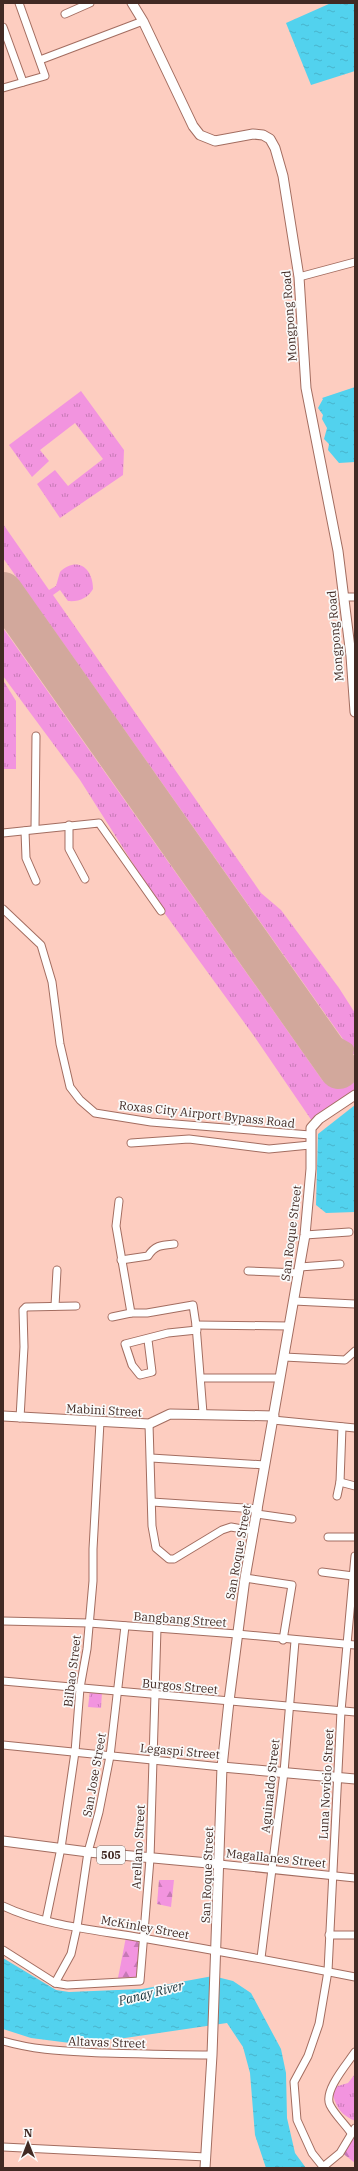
<svg xmlns="http://www.w3.org/2000/svg" width="358" height="2171" font-family="'IBM Plex Serif',serif">
  <style>
    .grass { fill: url(#grass-tufts) }
    .forest { fill: url(#forest-firs) }
    .water { fill: url(#water-ripples) }
    .lines { fill: none; stroke-linecap: round; stroke-linejoin: round }
    .taxiway { stroke: #d2a89c; stroke-width: 16 }
    .runway { stroke: #d2a89c; stroke-width: 40 }
    .minor-casing { stroke: #a36d60; stroke-width: 9 }
    .major-casing { stroke: #a36d60; stroke-width: 11 }
    .minor { stroke: #fff; stroke-width: 7 }
    .major { stroke: #fff; stroke-width: 9 }
    .labels { text-anchor: middle; dominant-baseline: central; stroke-width: 3.5; stroke-linejoin: round; paint-order: stroke }
    .shield { fill: #fafafa; stroke: #786864; stroke-width: 1 }
    .shield-label { font-size: 11px; font-weight: bold; fill: #412a24 }
    .street-label { font-size: 12px; fill: #412a24; stroke: #fafafa }
    .water-label { font-size: 13px; font-style: italic; fill: #142f36; stroke: #fafafa }
  </style>
  <defs>
    <pattern id="grass-tufts" width="24" height="20" patternUnits="userSpaceOnUse"><rect width="24" height="20" fill="#f294df"/><path d="M3 7l-1-3M5 7V3M7 7l1-3M15 17l-1-3M17 17v-4M19 17l1-3" fill="none" stroke="#c679b5"/></pattern>
    <pattern id="forest-firs" width="22" height="20" patternUnits="userSpaceOnUse"><rect width="22" height="20" fill="#f294df"/><path d="M5 1l3.5 6h-7zM16 11l3.5 6h-7z" fill="#c679b5"/></pattern>
    <pattern id="water-ripples" width="26" height="14" patternUnits="userSpaceOnUse"><rect width="26" height="14" fill="#52d2ee"/><path d="M2 4q2-2 4 0t4 0M15 11q2-2 4 0t4 0" fill="none" stroke="#49b4cc"/></pattern>
  </defs>
  <rect width="100%" height="100%" fill="#fdcdc0"/>
  <g class="grass">
    <path d="M81,391L124,450L123,475L60,518L37,484L55,470L68,486L103,459L75,423L40,450L49,461L32,477L9,445Z"/>
    <path d="M3,524L49,590L56,586L60,572C77,556 93,568 93,589C88,598 79,602 68,601L60,590L53,595L261,893L281,910L339,988L355,1013V1056L3,558Z"/>
    <path d="M3,628L323,1081L355,1059V1091L312,1121L254,1036L163,911L80,780L3,676Z"/>
    <path d="M3,680L16,701V769H3Z"/>
    <path d="M90,1691L102,1692L101,1708L88,1707Z"/>
    <path d="M355,2074V2121C338,2113 336,2106 331,2088L348,2083Z"/>
  </g>
  <g class="forest">
    <path d="M159,1880H174L171,1907L157,1904Z"/>
    <path d="M126,1937L145,1940V1977L118,1978Z"/>
    <path d="M355,2131V2163L341,2152Z"/>
  </g>
  <g class="water">
    <path d="M331,3H355V71L311,85L286,23Z"/>
    <path d="M355,387V462L339,463L328,450L329,444L324,439L327,428L322,419L323,415L318,408L323,399L322,398Z"/>
    <path d="M355,1105V1212L326,1213L316,1205L318,1134Z"/>
    <path d="M3,1958L56,1990L69,1992L142,1989L213,1976L233,1981L251,1993L281,2049L286,2073L287,2118L295,2153L306,2168H266L255,2135L250,2073L243,2047L227,2023L125,2038L70,2043L31,2038L3,2029Z"/>
  </g>
  <g class="lines">
    <path class="taxiway" d="M311,1030L346,1050C342,1063 328,1063 319,1055"/>
    <path class="runway" d="M3,592L339,1069"/>
    <g class="minor-casing">
      <g id="minor">
        <path d="M65,14L90,3"/>
        <path d="M3,27L23,82"/>
        <path d="M40,60L143,21"/>
        <path d="M3,88L45,76L19,3"/>
        <path d="M299,277L355,262"/>
        <path d="M344,597H355"/>
        <path d="M69,825V849L85,879"/>
        <path d="M35,829L36,736"/>
        <path d="M25,831L26,858L36,881"/>
        <path d="M3,833L99,823L161,911"/>
        <path d="M3,909L41,945L52,982L60,1044L70,1087L80,1100L95,1113L151,1122L310,1135"/>
        <path d="M131,1143L189,1139L269,1149L310,1145"/>
        <path d="M119,1201L116,1226L131,1313H147L193,1305L196,1325L203,1413"/>
        <path d="M305,1235L349,1232"/>
        <path d="M121,1260L148,1256C155,1245 162,1245 174,1244"/>
        <path d="M300,1267L340,1264"/>
        <path d="M248,1271L299,1273"/>
        <path d="M294,1301L355,1304"/>
        <path d="M55,1306L57,1270"/>
        <path d="M112,1317L131,1313"/>
        <path d="M196,1325L289,1326"/>
        <path d="M148,1340L152,1372L140,1375L132,1365L125,1344L168,1333L197,1330"/>
        <path d="M284,1357L345,1360L355,1351"/>
        <path d="M201,1378H280"/>
        <path d="M20,1418L24,1347L23,1310L26,1307L76,1306"/>
        <path d="M273,1420L355,1428"/>
        <path d="M149,1424L152,1526L156,1548L169,1559H174L222,1530L231,1527L254,1531"/>
        <path d="M151,1458L265,1465"/>
        <path d="M340,1482L355,1486"/>
        <path d="M337,1496L340,1482L342,1427"/>
        <path d="M152,1502L258,1509"/>
        <path d="M257,1514L292,1519"/>
        <path d="M328,1537H355"/>
        <path d="M322,1572L353,1576"/>
        <path d="M245,1578L292,1585L283,1640"/>
        <path d="M3,1621L89,1623L237,1634L355,1645"/>
        <path d="M3,1681L355,1712"/>
        <path d="M3,1745L222,1767"/>
        <path d="M219,1864L355,1878"/>
        <path d="M3,1906C45,1926 97,1930 142,1938C213,1950 284,1963 355,1977"/>
        <path d="M46,1920L61,1848L75,1752L80,1688L87,1649L93,1581V1549L100,1422"/>
        <path d="M329,1935H355"/>
        <path d="M3,1950L55,1983L67,1985L140,1981L150,1859L157,1628"/>
        <path d="M261,1958L284,1772L295,1641"/>
        <path d="M55,1983L71,1954L77,1927L88,1852L99,1812L110,1756L125,1626"/>
        <path d="M3,2041C38,2051 66,2051 102,2053C139,2054 175,2055 212,2055"/>
        <path d="M351,2133C345,2124 335,2115 330,2105C323,2091 347,2064 355,2052"/>
        <path d="M3,2147L206,2157"/>
        <path d="M323,2167L340,2153L355,2128"/>
        <path d="M324,2168L312,2153L297,2120L294,2082L308,2056L319,2024L328,1971L341,1711L355,1556"/>
      </g>
    </g>
    <g class="major-casing">
      <g id="major">
        <path d="M132,3L143,21L193,126L200,135L215,141L253,134L263,135L270,139L275,148L283,176L299,277L306,388L338,551L351,656L355,712"/>
        <path d="M3,1416L149,1424L170,1414L274,1416"/>
        <path d="M222,1767L355,1779"/>
        <path d="M3,1841L88,1852L219,1864"/>
        <path d="M205,2168L212,2055L222,1767L229,1701L245,1578L305,1235L311,1169V1128L319,1119L355,1095"/>
      </g>
    </g>
    <use href="#minor" class="minor"/>
    <use href="#major" class="major"/>
  </g>
  <g class="labels">
    <rect class="shield" x="97" y="1846" width="28" height="18" rx="3"/>
    <g class="shield-label">
      <text x="111" y="1855">505</text>
    </g>
    <g class="street-label">
      <text transform="translate(289 316) rotate(-94)">Mongpong Road</text>
      <text transform="translate(335 636) rotate(-95)">Mongpong Road</text>
      <text transform="translate(207 1114) rotate(6)">Roxas City Airport Bypass Road</text>
      <text transform="translate(291 1233) rotate(-83)">San Roque Street</text>
      <text transform="translate(104 1410) rotate(3)">Mabini Street</text>
      <text transform="translate(238 1552) rotate(-80)">San Roque Street</text>
      <text transform="translate(180 1619) rotate(4)">Bangbang Street</text>
      <text transform="translate(72 1671) rotate(-83)">Bilbao Street</text>
      <text transform="translate(180 1686) rotate(5)">Burgos Street</text>
      <text transform="translate(180 1751) rotate(5)">Legaspi Street</text>
      <text transform="translate(94 1775) rotate(-80)">San Jose Street</text>
      <text transform="translate(326 1784) rotate(-87)">Luna Novicio Street</text>
      <text transform="translate(270 1786) rotate(-84)">Aguinaldo Street</text>
      <text transform="translate(138 1847) rotate(-87)">Arellano Street</text>
      <text transform="translate(276 1858) rotate(6)">Magallanes Street</text>
      <text transform="translate(207 1875) rotate(-88)">San Roque Street</text>
      <text transform="translate(145 1927) rotate(10)">McKinley Street</text>
      <text transform="translate(107 2042) rotate(2)">Altavas Street</text>
    </g>
    <g class="water-label">
      <text transform="translate(151 1993) rotate(-14)">Panay River</text>
    </g>
  </g>
  <rect width="358" height="2171" fill="none" stroke="#412a24" stroke-width="8"/>
  <g transform="translate(28 2143)" stroke="#fafafa" stroke-width="3" paint-order="stroke">
  <path d="M0-3L7 15L0 10L-7 15Z" fill="#412a24"/>
  <text y="-6" font-size="11" font-weight="bold" text-anchor="middle" fill="#412a24">N</text>
  </g>
</svg>
